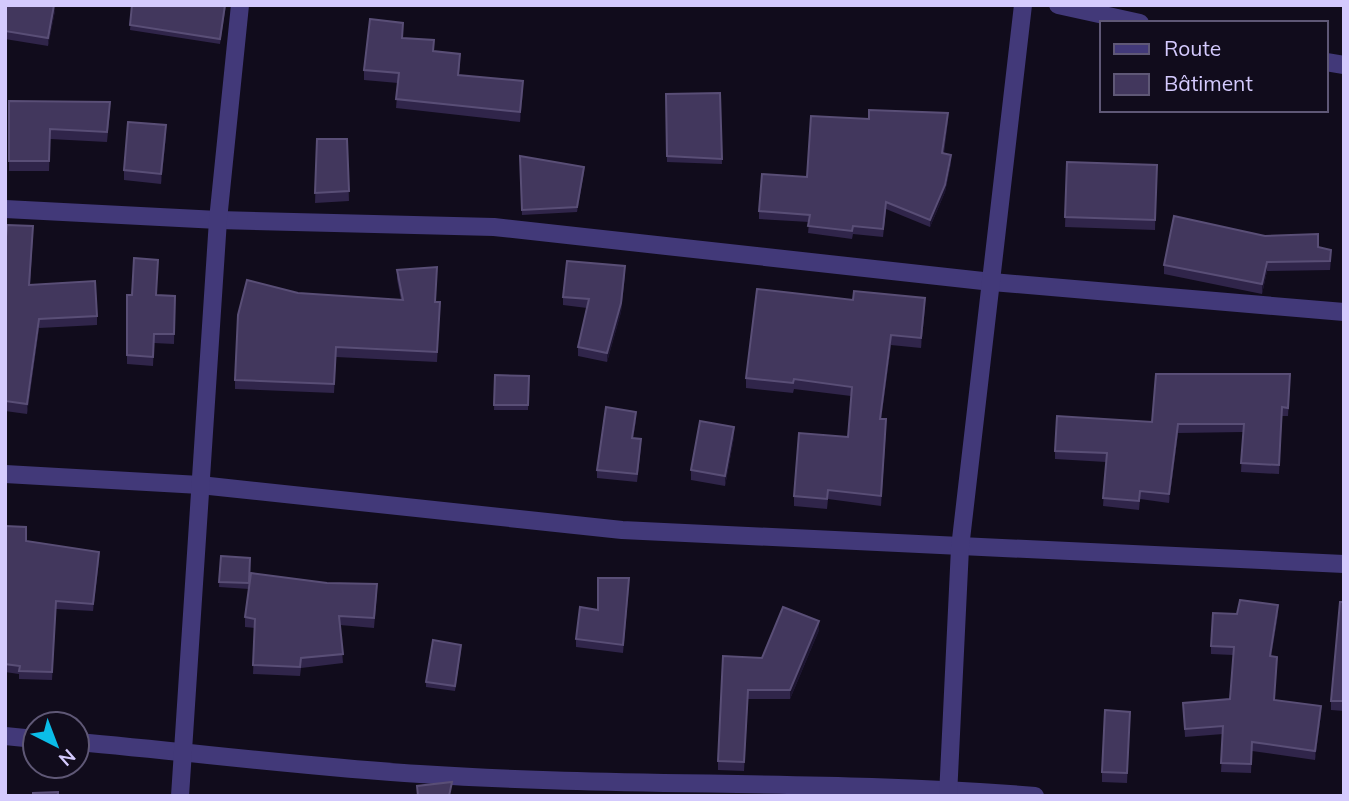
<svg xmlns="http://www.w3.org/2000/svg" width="1349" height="801" font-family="Mulish,sans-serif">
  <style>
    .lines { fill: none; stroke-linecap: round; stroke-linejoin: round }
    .minor { stroke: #423979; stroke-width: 18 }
    .wall { fill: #30254a }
    .shaded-wall { fill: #1c142f }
    .building { fill: #42375d; stroke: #594e76; stroke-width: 2 }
  </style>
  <rect width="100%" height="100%" fill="#110c1c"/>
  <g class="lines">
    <g class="minor">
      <path d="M1058,5L1140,23"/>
      <path d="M1326,62L1344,65"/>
      <path d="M5,209L218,220L494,227L992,282L1344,312"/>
      <path d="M5,474L200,485L622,530L1344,564"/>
      <path d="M5,736L35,739"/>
      <path d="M77,742C191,752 306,767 420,774C625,788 831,779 1035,796"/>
      <path d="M180,796L218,220L240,5"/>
      <path d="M948,796L960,548L1023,5"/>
    </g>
  </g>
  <g class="wall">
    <path d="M5,5L55,11L48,46L5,39Z"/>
    <path d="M132,5H226L220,44L130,30Z"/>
    <path d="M403,38L460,63L459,75L523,90L520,122L396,108L398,83L364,80V70Z"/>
    <path d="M720,93L722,164L667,162L666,94Z"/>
    <path d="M9,101L110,111L107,142L50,139L49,171H9Z"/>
    <path d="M869,119L948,120L944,153L951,163L945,192L930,227L886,209L883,237L853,234L852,239L808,233L809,222L759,219V211L807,177Z"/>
    <path d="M166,135L161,184L124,180V170Z"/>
    <path d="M317,139H347L349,201L315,203Z"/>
    <path d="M520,156L584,172L577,212L522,215Z"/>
    <path d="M1067,162L1157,165L1155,230L1065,227Z"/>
    <path d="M33,235L30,285L97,316V325L39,328L27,414L5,411V249Z"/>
    <path d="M1318,247L1331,259L1330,270L1267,271L1262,294L1164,274V265Z"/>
    <path d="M397,270L436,302H440L437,362L336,357L334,393L235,389V380L298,293L401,300L397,279Z"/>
    <path d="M625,275L621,312L607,362L578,356V347L587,308L563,305V297Z"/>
    <path d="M127,295L175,296L174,344L154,343L153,366L127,364Z"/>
    <path d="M925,307L921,348L891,345L881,419L886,429L881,506L828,499L827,509L794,506V496L848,437L851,396L794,389L793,393L746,388V378Z"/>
    <path d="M495,375L529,376L528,410H494Z"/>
    <path d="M1290,382L1288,416H1282L1279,474L1241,472L1243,432L1178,433L1169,503L1140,499L1139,510L1103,506L1106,462L1055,459V451Z"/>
    <path d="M636,420L633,438L641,447L637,482L597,478V470Z"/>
    <path d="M734,437L725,486L691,480V470Z"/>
    <path d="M1344,511V532L1342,531V521Z"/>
    <path d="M5,526L26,541L99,560L93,611L56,609L52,680L19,679V674L5,672Z"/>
    <path d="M221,556L250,558L249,589L219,587Z"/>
    <path d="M629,587L623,653L576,647V639Z"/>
    <path d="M377,593L374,628L340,625L343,663L301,668L300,676L253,674L255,628L245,627V617Z"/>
    <path d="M1344,602V711L1331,710V701Z"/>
    <path d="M1237,614H1278L1271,656L1277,665L1274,700L1321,714L1315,760L1252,751L1251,773L1221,772L1223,734L1185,737L1183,703L1230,699L1233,655L1211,654V646Z"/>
    <path d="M819,630L790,699H748L744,771L718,770V761L762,658Z"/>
    <path d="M461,650L455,691L426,687V682Z"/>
    <path d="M1130,712L1127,783L1102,782V772Z"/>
  </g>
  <g class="shaded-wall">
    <path d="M55,5V11L48,46V38Z"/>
    <path d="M523,81V90L520,122V112Z"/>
    <path d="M948,113V120L942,161V153Z"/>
    <path d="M166,125V135L161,184V174Z"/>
    <path d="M951,155V163L945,192L930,227V220Z"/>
    <path d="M584,167V172L577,212V207Z"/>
    <path d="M1267,262V271L1262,294V284Z"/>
    <path d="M625,266L621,312L607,362V353Z"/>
    <path d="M925,298V307L921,348V338Z"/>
    <path d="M39,319V328L27,414V404Z"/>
    <path d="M891,335V345L880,429V419Z"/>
    <path d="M636,412V420L632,446V438Z"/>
    <path d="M886,419V429L881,506V496Z"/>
    <path d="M1178,424V433L1169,503V494Z"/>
    <path d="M734,427V437L725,486V476Z"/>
    <path d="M99,552V560L93,611V604Z"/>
    <path d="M629,578V587L623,653V645Z"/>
    <path d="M1278,605V614L1270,665V656Z"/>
    <path d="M819,621V630L790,699V690Z"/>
    <path d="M1321,706V714L1315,760V751Z"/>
  </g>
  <g class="building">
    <path d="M5,5H54L48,38L5,31Z"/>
    <path d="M132,5H225L220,39L130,25Z"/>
    <path d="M370,19L403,23L402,38L434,40L433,51L460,54L458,75L523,81L520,112L396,99L399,73L364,70Z"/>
    <path d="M720,93L722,159L667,156L666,94Z"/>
    <path d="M9,101L110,102L107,132L50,129L49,161H9Z"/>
    <path d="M869,110L948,113L942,153L951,155L945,185L930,220L886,202L883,229L853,226L852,231L808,226L810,215L759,211L762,174L807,177L811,116L869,119Z"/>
    <path d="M128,122L166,125L161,174L124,170Z"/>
    <path d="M317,139H347L349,191L315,193Z"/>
    <path d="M520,156L584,167L577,207L522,210Z"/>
    <path d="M1067,162L1157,165L1155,220L1065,217Z"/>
    <path d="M1174,216L1265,236L1318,234V247L1331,250L1330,261L1267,262L1262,284L1164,265Z"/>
    <path d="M7,225L33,226L29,285L95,281L97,316L39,319L27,404L5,401V249Z"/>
    <path d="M134,258L158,260L156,295L175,296L174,334H154L153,357L127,355V295H132Z"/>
    <path d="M567,261L625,266L621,303L607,353L578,347L589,299L563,297Z"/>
    <path d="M437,267L435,302H440L437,352L336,347L334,384L235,380L238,315L247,280L298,293L403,300L397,270Z"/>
    <path d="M757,289L853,300L854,291L925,298L921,338L891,335L880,419H886L881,496L828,490L827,499L794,496L799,433L848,437L852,387L794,379L793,383L746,378Z"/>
    <path d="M1156,374H1290L1288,408L1282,407L1279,465L1241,463L1244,424H1178L1169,494L1140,491L1139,501L1103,498L1107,453L1055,451L1057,416L1152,422Z"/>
    <path d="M495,375L529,376L528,405H494Z"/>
    <path d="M606,407L636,412L632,438L641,439L637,474L597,470Z"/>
    <path d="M700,421L734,427L725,476L691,470Z"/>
    <path d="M5,526L26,527V541L99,552L93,604L56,601L52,672L19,671L20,666L5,664Z"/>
    <path d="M221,556L250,558L249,583L219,582Z"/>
    <path d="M251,573L327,583L377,584L374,618L339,616L343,654L301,658L300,667L253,665L255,619L245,617Z"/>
    <path d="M598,578H629L623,645L576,639L580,607L598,610Z"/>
    <path d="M1240,600L1278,605L1270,656L1277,657L1274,700L1321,706L1315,751L1252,742L1251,764L1221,763L1223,726L1185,729L1183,703L1230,699L1234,647L1211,646L1213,613L1237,614Z"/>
    <path d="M1340,602H1344V701H1331Z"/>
    <path d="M783,607L819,621L790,690H748L744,762L718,761L723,656L762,658Z"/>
    <path d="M433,640L461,645L455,686L426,682Z"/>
    <path d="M1105,710L1130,712L1127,773L1102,772Z"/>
    <path d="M452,782L449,796H418L417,786Z"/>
    <path d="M58,792V796H33V793Z"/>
  </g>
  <rect width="1349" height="801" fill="none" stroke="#d4cafd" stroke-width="14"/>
  <rect x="1100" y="21" width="228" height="91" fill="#110c1c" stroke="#5f5876" stroke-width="2"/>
  <rect x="1114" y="44" width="35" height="10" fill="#423979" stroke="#5f5876" stroke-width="2"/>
  <text x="1164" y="56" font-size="21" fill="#d4cafd">Route</text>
  <rect x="1114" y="74" width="35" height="21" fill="#42375d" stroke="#5f5876" stroke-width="2"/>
  <text x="1164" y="91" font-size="21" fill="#d4cafd">Bâtiment</text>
  <g transform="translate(56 745) rotate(138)"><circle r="33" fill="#110c1c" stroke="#5f5876" stroke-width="2"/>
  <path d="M0-5L12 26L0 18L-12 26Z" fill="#0bbde8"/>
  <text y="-10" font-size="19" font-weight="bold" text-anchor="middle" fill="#d4cafd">N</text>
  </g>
</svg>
